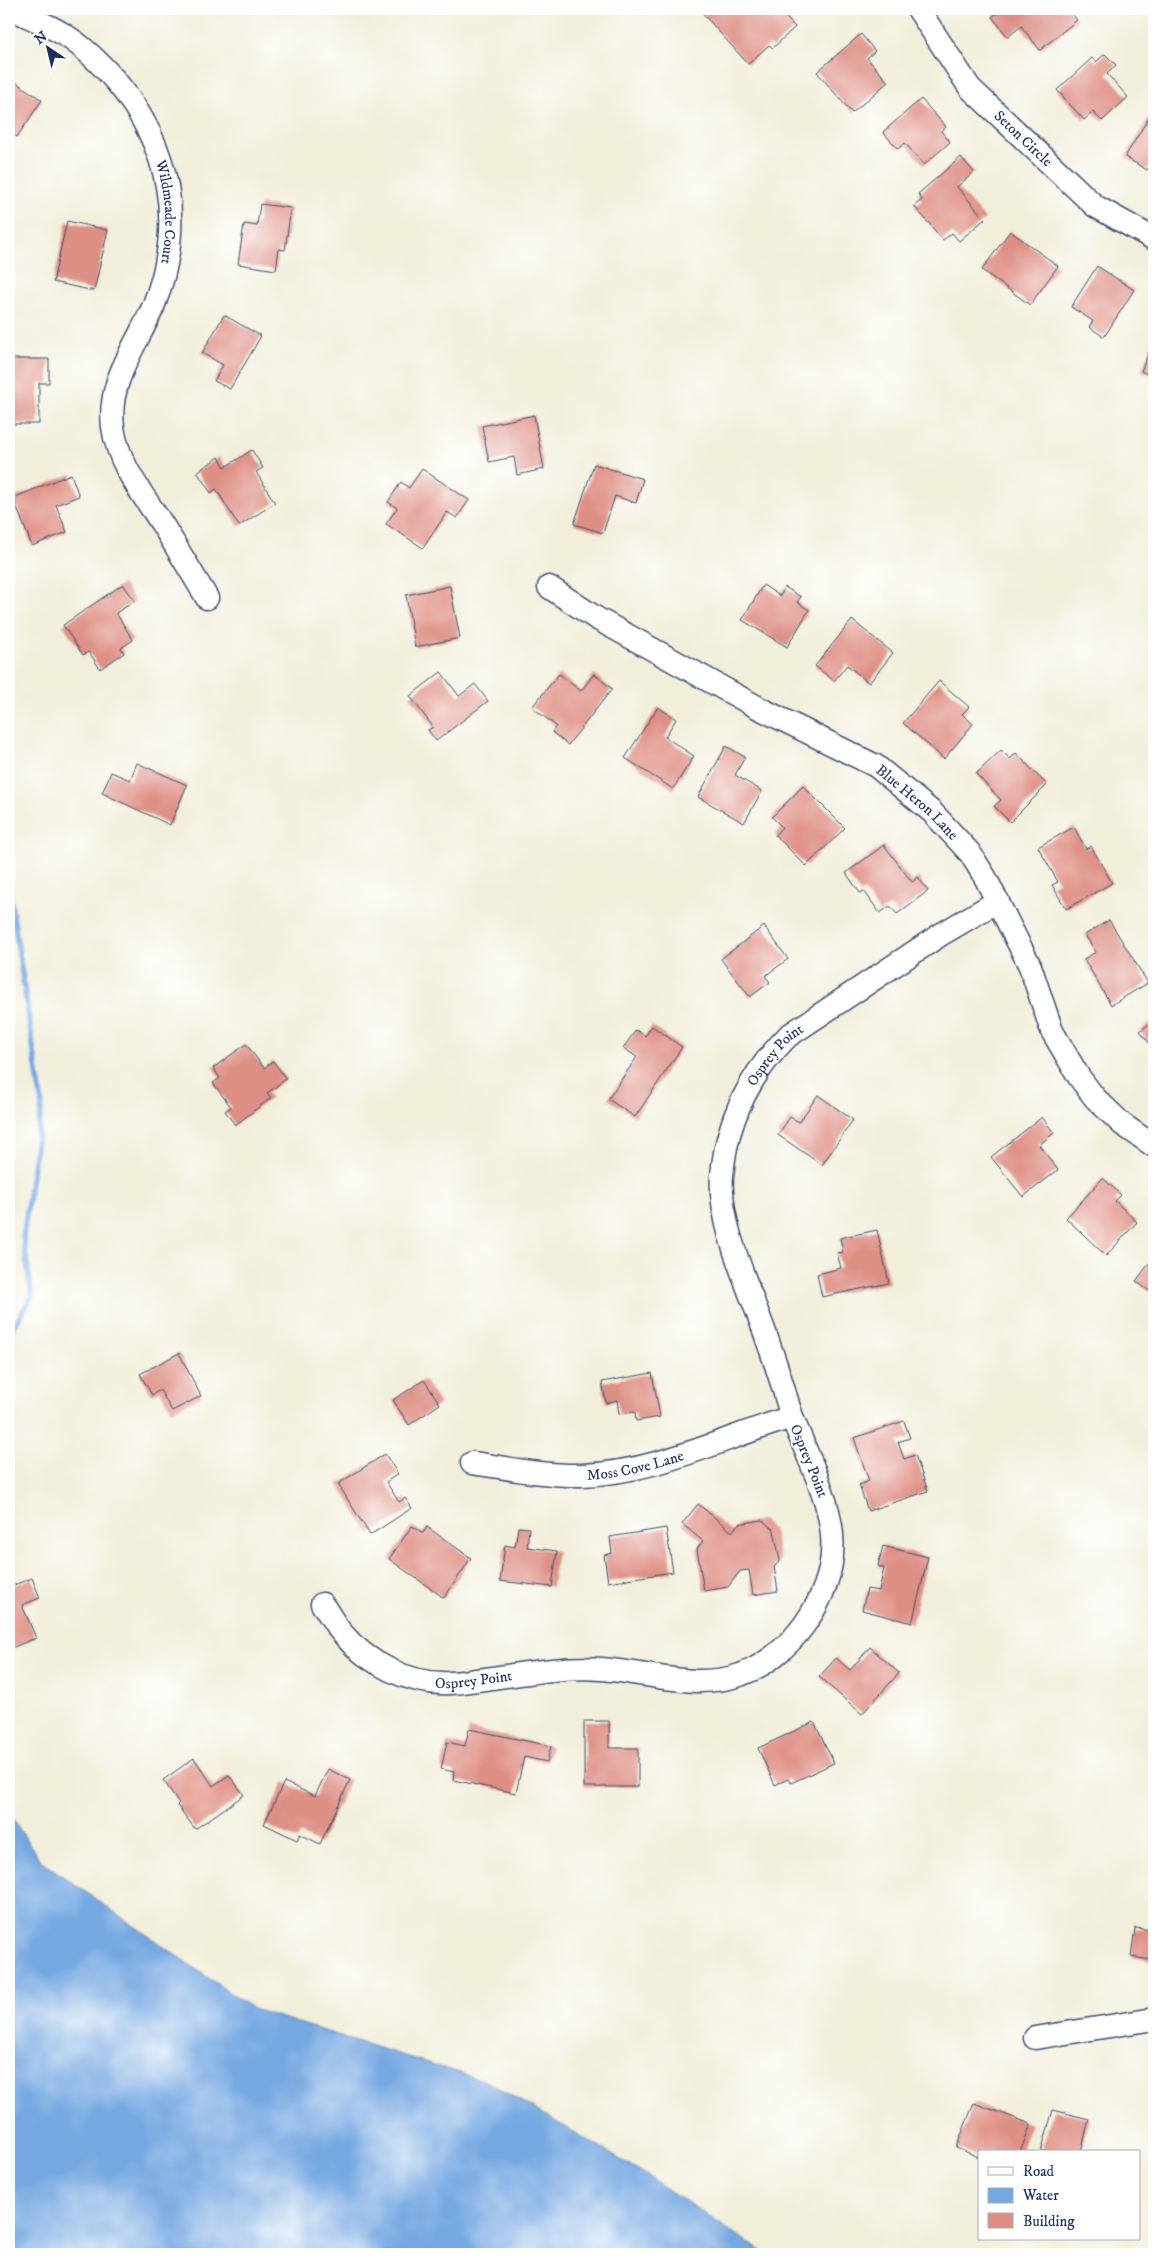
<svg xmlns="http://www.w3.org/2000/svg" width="1163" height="2263" font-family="'IM FELL DW Pica',serif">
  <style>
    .water { fill: #75a7e1; stroke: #486ba0 }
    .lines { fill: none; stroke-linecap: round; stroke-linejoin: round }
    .stream { stroke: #75a7e1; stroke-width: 5.5 }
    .building { fill: #de8f84 }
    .street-casing { stroke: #3b4c71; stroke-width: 25 }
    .street { stroke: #fff; stroke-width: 22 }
    .labels { text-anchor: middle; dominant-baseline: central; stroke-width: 4; stroke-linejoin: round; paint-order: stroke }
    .street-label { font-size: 15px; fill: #1b2f5e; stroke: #fff }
  </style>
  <rect width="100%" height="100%" fill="#fff"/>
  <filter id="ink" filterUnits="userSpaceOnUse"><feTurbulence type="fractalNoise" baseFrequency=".02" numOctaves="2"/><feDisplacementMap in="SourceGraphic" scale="10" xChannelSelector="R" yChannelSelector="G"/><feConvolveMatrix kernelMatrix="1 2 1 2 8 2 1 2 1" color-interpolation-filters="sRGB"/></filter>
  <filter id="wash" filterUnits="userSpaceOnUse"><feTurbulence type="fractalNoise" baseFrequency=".0096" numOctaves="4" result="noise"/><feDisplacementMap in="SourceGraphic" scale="20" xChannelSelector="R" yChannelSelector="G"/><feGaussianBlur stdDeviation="1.12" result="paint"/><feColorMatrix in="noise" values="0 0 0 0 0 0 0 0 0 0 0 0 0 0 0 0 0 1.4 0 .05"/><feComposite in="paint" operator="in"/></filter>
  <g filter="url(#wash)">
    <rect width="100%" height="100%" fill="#f1eeda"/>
    <path class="water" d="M9,1813L40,1860L253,2009L486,2081L640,2171L761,2251L775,2254H9Z"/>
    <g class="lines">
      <path class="stream" d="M9,888L42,1105L23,1237L32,1296L9,1335"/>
    </g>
    <g id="blocks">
      <g class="building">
        <path d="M709,9H767L769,11L778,9L795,27L773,48L769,45L748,64L703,14Z"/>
        <path d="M1002,9H1068L1077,20L1040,50L1021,26L1008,37L992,17Z"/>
        <path d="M861,34L875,51L867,58L888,82L852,113L817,72Z"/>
        <path d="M1105,54L1116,65L1107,74L1128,97L1102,121L1093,112L1084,120L1057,90L1092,58L1096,62Z"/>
        <path d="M9,71L14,75L11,79L42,100L17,137L9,132Z"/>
        <path d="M921,99L946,127L941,131L950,142L924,165L905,143L898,149L883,132Z"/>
        <path d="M1152,112L1154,113V160L1147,170L1125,157Z"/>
        <path d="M961,157L974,172L957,187L985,219L959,241L952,233L943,240L914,206L922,200L918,194Z"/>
        <path d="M260,204L291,208L285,250L279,249L276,270L238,264L244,224L257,226Z"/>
        <path d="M67,221L108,230L94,291L53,282Z"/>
        <path d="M1010,231L1058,266L1030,305L982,270Z"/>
        <path d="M1097,266L1134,290L1104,337L1089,327L1093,321L1071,307Z"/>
        <path d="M224,315L261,336L230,389L214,381L223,365L202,353Z"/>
        <path d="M1154,340V377L1141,371Z"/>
        <path d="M9,359H49V383H39V424H9Z"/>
        <path d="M534,415L544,469L517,475L514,457L489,462L482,426Z"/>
        <path d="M252,450L263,468L256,472L275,503L239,526L216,489L211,493L197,472L219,457L225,467Z"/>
        <path d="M594,464L643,479L636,503L615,496L603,533L574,524Z"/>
        <path d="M422,469L469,500L457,518L447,512L423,548L386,524L397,508L388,502L401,482L409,488Z"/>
        <path d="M71,474L79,496L56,505L67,532L32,546L13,498Z"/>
        <path d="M123,584L135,601L116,613L133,640L121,648L124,653L100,669L89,652L83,655L63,625Z"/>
        <path d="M763,585L780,596L785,587L801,597L797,602L809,610L787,647L742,620Z"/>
        <path d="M450,586L460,638L415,647L406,595Z"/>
        <path d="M852,620L893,653L869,683L847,665L834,681L815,666Z"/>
        <path d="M441,672L459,696L475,684L488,701L436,741L428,730L433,727L410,696Z"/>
        <path d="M559,674L581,691L594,674L612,689L568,745L552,732L556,726L532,707Z"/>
        <path d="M939,681L969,707L962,714L973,724L944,759L903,723Z"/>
        <path d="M658,707L676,719L665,737L694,756L673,789L625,758Z"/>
        <path d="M726,746L745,757L735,775L762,791L744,823L698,797Z"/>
        <path d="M1001,750L1010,759L1016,753L1047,785L1010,822L994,806L1001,800L976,774Z"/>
        <path d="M137,763L187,785L170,825L102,793L111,772L130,780Z"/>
        <path d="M803,786L845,828L806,866L775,835L782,827L772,817Z"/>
        <path d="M1074,827L1086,849L1091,846L1112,883L1066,909L1052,885L1058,882L1038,847Z"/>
        <path d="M884,845L912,882L918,877L928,891L897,914L890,906L880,913L864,891L860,893L846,873Z"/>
        <path d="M1109,920L1148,983L1111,1005L1084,959L1096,952L1085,935Z"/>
        <path d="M764,926L788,959L765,976L770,982L750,997L721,959Z"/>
        <path d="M1154,1020V1049L1140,1031Z"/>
        <path d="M652,1026L682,1047L635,1117L608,1099L637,1057L623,1048L636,1030L645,1036Z"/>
        <path d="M246,1044L264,1068L273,1061L286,1079L267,1093L271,1098L235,1125L225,1111L231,1107L213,1083L220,1078L213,1068Z"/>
        <path d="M818,1095L853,1120L822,1165L778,1135L790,1117L799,1122Z"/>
        <path d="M1042,1117L1054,1133L1039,1145L1058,1170L1023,1197L991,1157Z"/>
        <path d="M1103,1178L1121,1195L1115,1201L1137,1222L1106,1256L1066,1218Z"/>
        <path d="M877,1230L889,1283L822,1297L817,1274L841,1268L837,1253L843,1252L840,1238Z"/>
        <path d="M1154,1257V1295L1136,1281Z"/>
        <path d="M179,1353L201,1396L172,1411L160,1390L152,1395L140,1374Z"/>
        <path d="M652,1373L660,1417L636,1421L635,1412L619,1414L617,1400L606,1403L602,1382Z"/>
        <path d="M424,1380L440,1404L409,1425L393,1400Z"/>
        <path d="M904,1421L910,1438L898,1442L904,1459L915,1455L928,1491L868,1511L859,1485L869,1481L854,1438Z"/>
        <path d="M385,1454L398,1474L386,1482L399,1502L405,1498L412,1508L370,1535L338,1484Z"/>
        <path d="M698,1504L732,1532L738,1524L762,1520L774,1530L780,1561L774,1567L778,1591L753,1595L749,1570L740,1571L728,1587L704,1591L697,1549L703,1541L682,1524Z"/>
        <path d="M412,1526L423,1533L427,1527L471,1558L444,1598L389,1559Z"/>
        <path d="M518,1527L529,1528L527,1547L557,1551L552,1587L500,1581L505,1545L515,1547Z"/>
        <path d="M666,1528L673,1572L608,1582L604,1555L612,1553L610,1537Z"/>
        <path d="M883,1546L928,1557L912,1623L862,1610L867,1589L879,1591L884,1568L878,1566Z"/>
        <path d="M32,1578L40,1598L22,1605L36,1638L9,1649V1587Z"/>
        <path d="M870,1647L899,1673L862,1714L819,1677L836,1658L850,1670Z"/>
        <path d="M584,1721H609V1748H638V1787H584Z"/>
        <path d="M814,1722L834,1763L791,1783L788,1779L775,1785L758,1748Z"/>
        <path d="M469,1729L551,1746L547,1762L524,1757L516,1793L453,1780L454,1772L441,1769L447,1742L465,1746Z"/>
        <path d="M194,1758L213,1786L229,1775L244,1795L195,1829L177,1805L179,1803L163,1780Z"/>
        <path d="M328,1769L350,1780L320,1844L300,1834L297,1840L264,1824L284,1782L315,1796Z"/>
        <path d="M1153,1915L1154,1916V1969L1150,1968L1152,1960L1131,1957L1135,1928L1151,1930Z"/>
        <path d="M974,2103L1031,2124L1020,2152H979V2157L956,2148Z"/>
        <path d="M1053,2110L1089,2119L1081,2152H1041Z"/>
      </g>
    </g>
  </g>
  <g filter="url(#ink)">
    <use href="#blocks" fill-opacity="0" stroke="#3b4c71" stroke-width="1"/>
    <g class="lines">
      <g class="street-casing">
        <g id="street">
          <path id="s1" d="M12,9C28,17 47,24 63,34C82,45 99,62 114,79C171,146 186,225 153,307C136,347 107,381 113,427C118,464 142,493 162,524C177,548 192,573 207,598"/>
          <path id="s2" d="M918,9L970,88L1095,206L1154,239"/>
          <path id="s3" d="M549,587L596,618L757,707L876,766L932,812L970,853L985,877L1030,966L1052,1031L1079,1077L1095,1098L1122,1124L1154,1146"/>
          <path id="s4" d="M472,1463C508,1468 546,1476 582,1475C655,1473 723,1438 792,1417"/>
          <path id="s5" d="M322,1604C329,1613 334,1624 342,1633C367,1663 409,1685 450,1683C461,1683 473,1680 485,1679C523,1674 561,1666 601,1669C646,1672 695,1690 740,1675C765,1666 788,1647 804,1625C858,1550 824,1496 794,1422C790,1413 788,1403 785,1394C779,1373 772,1353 765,1333C749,1287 718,1224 722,1176C726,1122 750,1074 788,1036L940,935L998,901"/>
          <path d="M1035,2038L1154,2019"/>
        </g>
      </g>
      <use href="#street" class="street"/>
    </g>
  </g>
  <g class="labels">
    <g class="street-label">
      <text stroke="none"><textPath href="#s2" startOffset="168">Seton Circle</textPath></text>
      <text stroke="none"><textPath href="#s1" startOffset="272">Wildmeade Court</textPath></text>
      <text stroke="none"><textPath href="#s3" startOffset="428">Blue Heron Lane</textPath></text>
      <text stroke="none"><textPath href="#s5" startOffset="1142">Osprey Point</textPath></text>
      <text transform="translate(809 1461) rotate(68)">Osprey Point</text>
      <text stroke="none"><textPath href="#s4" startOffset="165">Moss Cove Lane</textPath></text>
      <text stroke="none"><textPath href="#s5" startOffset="182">Osprey Point</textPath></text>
    </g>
  </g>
  <rect width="1163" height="2263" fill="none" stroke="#fff" stroke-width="30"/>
  <rect x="978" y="2150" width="162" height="90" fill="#ffffff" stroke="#a4acbf"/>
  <rect x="988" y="2167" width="25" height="8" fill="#ffffff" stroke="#a4acbf"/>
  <text x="1023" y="2176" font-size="15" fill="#1b2f5e">Road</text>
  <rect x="988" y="2188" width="25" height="15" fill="#75a7e1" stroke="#a4acbf"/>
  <text x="1023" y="2200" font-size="15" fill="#1b2f5e">Water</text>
  <rect x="988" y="2213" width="25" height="15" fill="#de8f84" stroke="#a4acbf"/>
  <text x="1023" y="2226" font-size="15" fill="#1b2f5e">Building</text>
  <g transform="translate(48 48) rotate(325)" stroke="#ffffff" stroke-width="4" paint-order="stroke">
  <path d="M0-4L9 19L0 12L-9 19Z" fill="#1b2f5e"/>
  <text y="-8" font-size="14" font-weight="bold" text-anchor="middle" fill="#1b2f5e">N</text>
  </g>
</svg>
